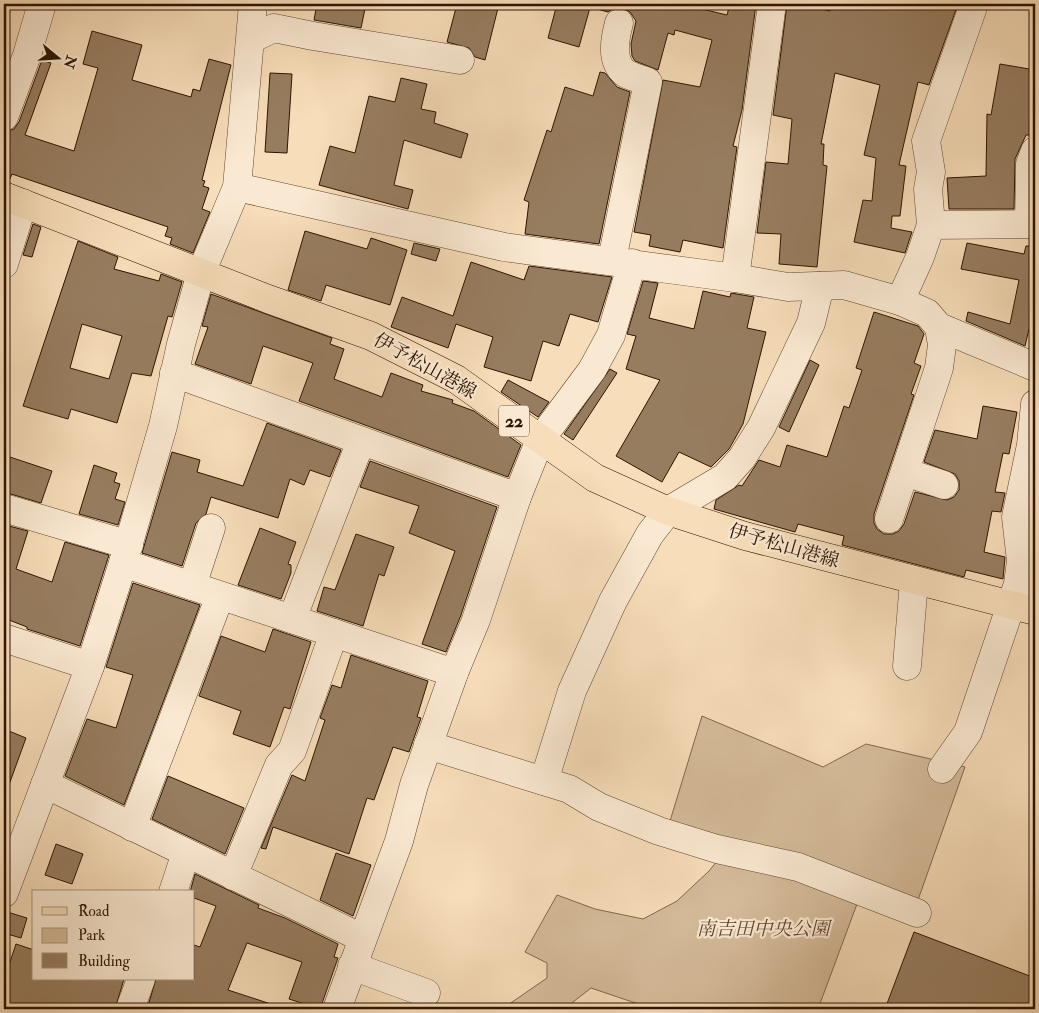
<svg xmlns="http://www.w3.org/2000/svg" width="1039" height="1013" font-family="'IM FELL Double Pica','Noto Serif JP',serif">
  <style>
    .green { fill: #d5bb9a; stroke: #82684d }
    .building { fill: #977d60; stroke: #2e1400; fill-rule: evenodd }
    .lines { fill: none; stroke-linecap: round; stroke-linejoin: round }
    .minor-casing { stroke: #60462e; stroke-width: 29 }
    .primary-casing { stroke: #2e1400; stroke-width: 29 }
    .minor { stroke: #fae9d2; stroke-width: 28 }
    .primary { stroke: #f7ddb9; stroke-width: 28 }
    .labels { text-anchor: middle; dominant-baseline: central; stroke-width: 4.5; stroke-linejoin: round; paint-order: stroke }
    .shield { fill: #fae9d2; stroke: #6b543f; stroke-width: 1 }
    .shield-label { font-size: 18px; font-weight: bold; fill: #2e1400 }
    .street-label { font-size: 19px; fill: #2e1400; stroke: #fae9d2 }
    .park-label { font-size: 19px; font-style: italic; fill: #60462e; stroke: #fae9d2 }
  </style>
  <rect width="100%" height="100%" fill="#f7ddb9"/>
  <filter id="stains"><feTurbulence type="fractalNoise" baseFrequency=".004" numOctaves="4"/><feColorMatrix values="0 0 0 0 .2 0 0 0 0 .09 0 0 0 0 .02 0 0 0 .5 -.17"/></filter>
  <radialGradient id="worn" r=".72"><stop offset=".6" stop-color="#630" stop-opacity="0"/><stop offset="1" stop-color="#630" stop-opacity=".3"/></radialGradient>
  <path class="green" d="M702,716L823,767L866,744L965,767L918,900L857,904L818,1009H653L591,988L564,1009H502L547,978V963L525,952L557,895L595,909L643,919L677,901L709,871L731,844L670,821Z"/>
  <g class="building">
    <path d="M317,4H366L361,28L314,20Z"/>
    <path d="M457,4H499L485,60L475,57L469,48L447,42Z"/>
    <path d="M557,4H591L579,47L548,38Z"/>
    <path d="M598,4H681L727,15L730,4H756L742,110L733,146L737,147L723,248L683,240L680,252L649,246L651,235L634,232L663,80L700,87L712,40L675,30L674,35L668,33L658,70L635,61L632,56L631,44L636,21L630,12L622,8H614L608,12L597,9Z"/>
    <path d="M787,4H800L830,11L831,4H958L929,85L918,82L899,165L906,166L900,216H892L891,228L912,232L905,253L854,242L863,200L872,201L876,158L864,155L880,85L835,73L821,144H824L823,165L827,166L817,267L779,264L781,234L757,233L766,162L788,164L792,119L773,115Z"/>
    <path d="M92,31L142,45L132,80L191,97L193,89L200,91L209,59L231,65L202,180L205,181L203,186L209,188L202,209L210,212L193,253L170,244L172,238L165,236L168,227L12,174L9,181H4V132L14,129L19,122L42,60L51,63L25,135L74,151L98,68L83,64Z"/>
    <path d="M1000,64L1035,70V118L1032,135H1026L1015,159L1014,209H949L947,178L986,176L987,114L991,115Z"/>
    <path d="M600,72L605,73L617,87L630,92L599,244L525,234L529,202L524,200L547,130L551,132L565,87L593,96Z"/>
    <path d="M270,73L292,74L287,153L265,152Z"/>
    <path d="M401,78L427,84L421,109L436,112L434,123L468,134L461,158L404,140L394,185L413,190L408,209L319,185L330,146L355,153L369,96L395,102Z"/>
    <path d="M33,224L41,227L32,257L23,255Z"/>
    <path d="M305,231L367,249L371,238L407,250L390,305L326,285L321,301L288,290Z"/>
    <path d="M78,241L118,257L114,269L159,281L161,274L182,282L172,317L168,316L151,376L132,373L117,423L71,409L68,419L23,406ZM82,324L122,336L109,379L70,368Z"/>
    <path d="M414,243L440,249L436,261L411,254Z"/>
    <path d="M967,243L1024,254L1026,246H1035V331L1029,329L1025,346L966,321L968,312L1010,324L1019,280L961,269Z"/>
    <path d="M471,262L524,280L529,266L612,277L598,322L570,314L559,346L543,341L531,381L484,367L493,337L456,324L448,348L391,327L402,297L453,316Z"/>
    <path d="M643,281L658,283L649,318L694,329L703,291L730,297L731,293L754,297L747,328L766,332L743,424L729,449L711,467L679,452L662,482L616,456L660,380L626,369L636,336L627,334Z"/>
    <path d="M211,294L332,338L330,344L344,349L334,379L382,397L391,373L423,385L421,391L453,400L452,403L474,411L521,445L508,477L299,401L313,363L263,346L251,384L195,364L208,327L202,326Z"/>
    <path d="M874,312L918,326L924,334L914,363L921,366L911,394L914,395L874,514V523L877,529L884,534H893L899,531L904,524L915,492L947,500L954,497L959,490V481L955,474L924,462L935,430L977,439L983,406L1017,412L1009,454L1003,453L995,492L1005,493L1001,512L992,511L984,552L1005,557L1003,579L966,570L964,577L842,545L844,536L798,524L795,532L714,509L716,500L739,485L742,486L759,460L780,467L787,445L827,457L844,406L849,408L862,370L856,368Z"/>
    <path d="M810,360L819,365L789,432L779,427Z"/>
    <path d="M610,369L617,373L573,440L564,434Z"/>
    <path d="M508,380L549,402L538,417L501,392Z"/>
    <path d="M267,423L341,450L330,477L310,470L304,485L290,479L278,518L211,497L206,514L196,523L182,566L142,553L172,452L200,460L197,472L243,486Z"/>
    <path d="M4,455L52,471L41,503L4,492Z"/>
    <path d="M370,461L497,507L461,615L446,652L422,644L455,551L409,533L419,506L360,487Z"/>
    <path d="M94,465L117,473L114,482L120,484L115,499L125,502L118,525L79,514Z"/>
    <path d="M5,525L28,531L16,569L52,582L65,542L109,555L80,646L27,629V627L4,618Z"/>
    <path d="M260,528L296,542L288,564L291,565V573L281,599L238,585Z"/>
    <path d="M356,534L394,547L384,576L379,574L363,626L317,611L324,587L335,590Z"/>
    <path d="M133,583L200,605L124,805L65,776L87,719L116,728L133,675L106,667Z"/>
    <path d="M273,629L311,642L290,709L284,707L270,747L233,734L241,711L199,696L221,636L265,652Z"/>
    <path d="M351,655L428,681L417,717L421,718L409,752L393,747L374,800L367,798L349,854L273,827L266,849L261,848L292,775L305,781L325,720L320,718L332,685L341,688Z"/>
    <path d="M4,729L26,738L6,793L4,792Z"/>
    <path d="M168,776L244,808L225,854L152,819Z"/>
    <path d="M56,844L83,854L72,884L45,875Z"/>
    <path d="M336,853L371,865L353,916L320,900Z"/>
    <path d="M195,874L259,905L258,908L285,918L338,944L334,957L338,958L320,1009L289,999L302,962L247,943L228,990L274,1005V1009H147L156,979H194V945L200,947L216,906L194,898V892H190Z"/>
    <path d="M4,911L27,918L21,938L4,933Z"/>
    <path d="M914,932L1035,978V1009H885Z"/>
    <path d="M16,944L34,950V979H124L115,1009H4L9,986L4,984V980Z"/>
  </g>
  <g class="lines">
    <g class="minor-casing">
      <g id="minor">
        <path d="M251,39L274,28L313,36L460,60"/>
        <path d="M4,117L27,55L42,4"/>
        <path d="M237,187L504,247L735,278L788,287L844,285L900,301L927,313L939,327L1035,367"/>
        <path d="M1029,224L1030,164L1035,151"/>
        <path d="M931,225L928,189L931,172L926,141L974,4"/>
        <path d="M612,260L648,82C642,79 631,77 625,73C610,61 615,38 619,23"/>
        <path d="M4,264L23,203"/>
        <path d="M735,278L772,4"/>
        <path d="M900,301L920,257L931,225L1035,224"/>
        <path d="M174,373L517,497"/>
        <path d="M905,472L944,485"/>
        <path d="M4,508L129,545"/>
        <path d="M889,519L939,368L942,345L939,327"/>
        <path d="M123,563L454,673"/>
        <path d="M192,586L211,528"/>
        <path d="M292,619L361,441"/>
        <path d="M4,638L90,666"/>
        <path d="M907,666L914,581"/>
        <path d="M428,745L569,789L599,807L659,831L717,849L798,867L917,913"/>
        <path d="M942,769L968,732L1018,584L1021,561L1016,517L1031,445L1035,404"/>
        <path d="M544,781L572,691L613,601L650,534L668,511L725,477L742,458L761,428L811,323L820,286"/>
        <path d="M45,784L362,938"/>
        <path d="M132,827L220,596"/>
        <path d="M233,876L279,765L292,751L334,633"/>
        <path d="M173,892L186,853"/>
        <path d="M4,893L90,666L123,563L163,426L181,344L201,273L237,187L253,4"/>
        <path d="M352,966L426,993"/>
        <path d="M130,1009L141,979"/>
        <path d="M337,1009L399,841L414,785L454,673L476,620L517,497L540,440L592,370L611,335L632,263"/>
      </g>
    </g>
    <g class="primary-casing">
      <path id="primary" d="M4,196L268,299L371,336L456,379L595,478L668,511L745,536L1035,611"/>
    </g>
    <use href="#minor" class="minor"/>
    <use href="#primary" class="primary"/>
  </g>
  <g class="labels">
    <rect class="shield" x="499" y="405.5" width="30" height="31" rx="4"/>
    <g class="shield-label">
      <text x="514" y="421">22</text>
    </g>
    <g class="street-label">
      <text transform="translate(425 366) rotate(29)">伊予松山港線</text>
      <text transform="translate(784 546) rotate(16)">伊予松山港線</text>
    </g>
    <g class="park-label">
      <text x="763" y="929">南吉田中央公園</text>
    </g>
  </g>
  <rect width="1039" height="1013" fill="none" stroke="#f7ddb9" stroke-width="20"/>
  <rect x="5" y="5" width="1029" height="1003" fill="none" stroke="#2e1400" stroke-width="2.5"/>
  <rect x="10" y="10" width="1019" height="993" fill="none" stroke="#2e1400"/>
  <rect x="32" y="890" width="162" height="90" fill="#fae9d2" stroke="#a8947e"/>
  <rect x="42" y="907" width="25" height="8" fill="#f7ddb9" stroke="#a8947e"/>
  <text x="78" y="916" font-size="15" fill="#2e1400">Road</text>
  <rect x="42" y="928" width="25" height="15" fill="#d5bb9a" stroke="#a8947e"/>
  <text x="78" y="940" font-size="15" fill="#2e1400">Park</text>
  <rect x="42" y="953" width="25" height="15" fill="#977d60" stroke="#a8947e"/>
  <text x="78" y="966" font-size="15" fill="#2e1400">Building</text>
  <g transform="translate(58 58) rotate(108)" stroke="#fae9d2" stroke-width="4" paint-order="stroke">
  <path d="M0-4L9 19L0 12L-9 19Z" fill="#2e1400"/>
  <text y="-8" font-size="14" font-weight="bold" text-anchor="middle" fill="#2e1400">N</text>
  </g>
  <rect width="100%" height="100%" filter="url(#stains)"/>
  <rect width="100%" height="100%" fill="url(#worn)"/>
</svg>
